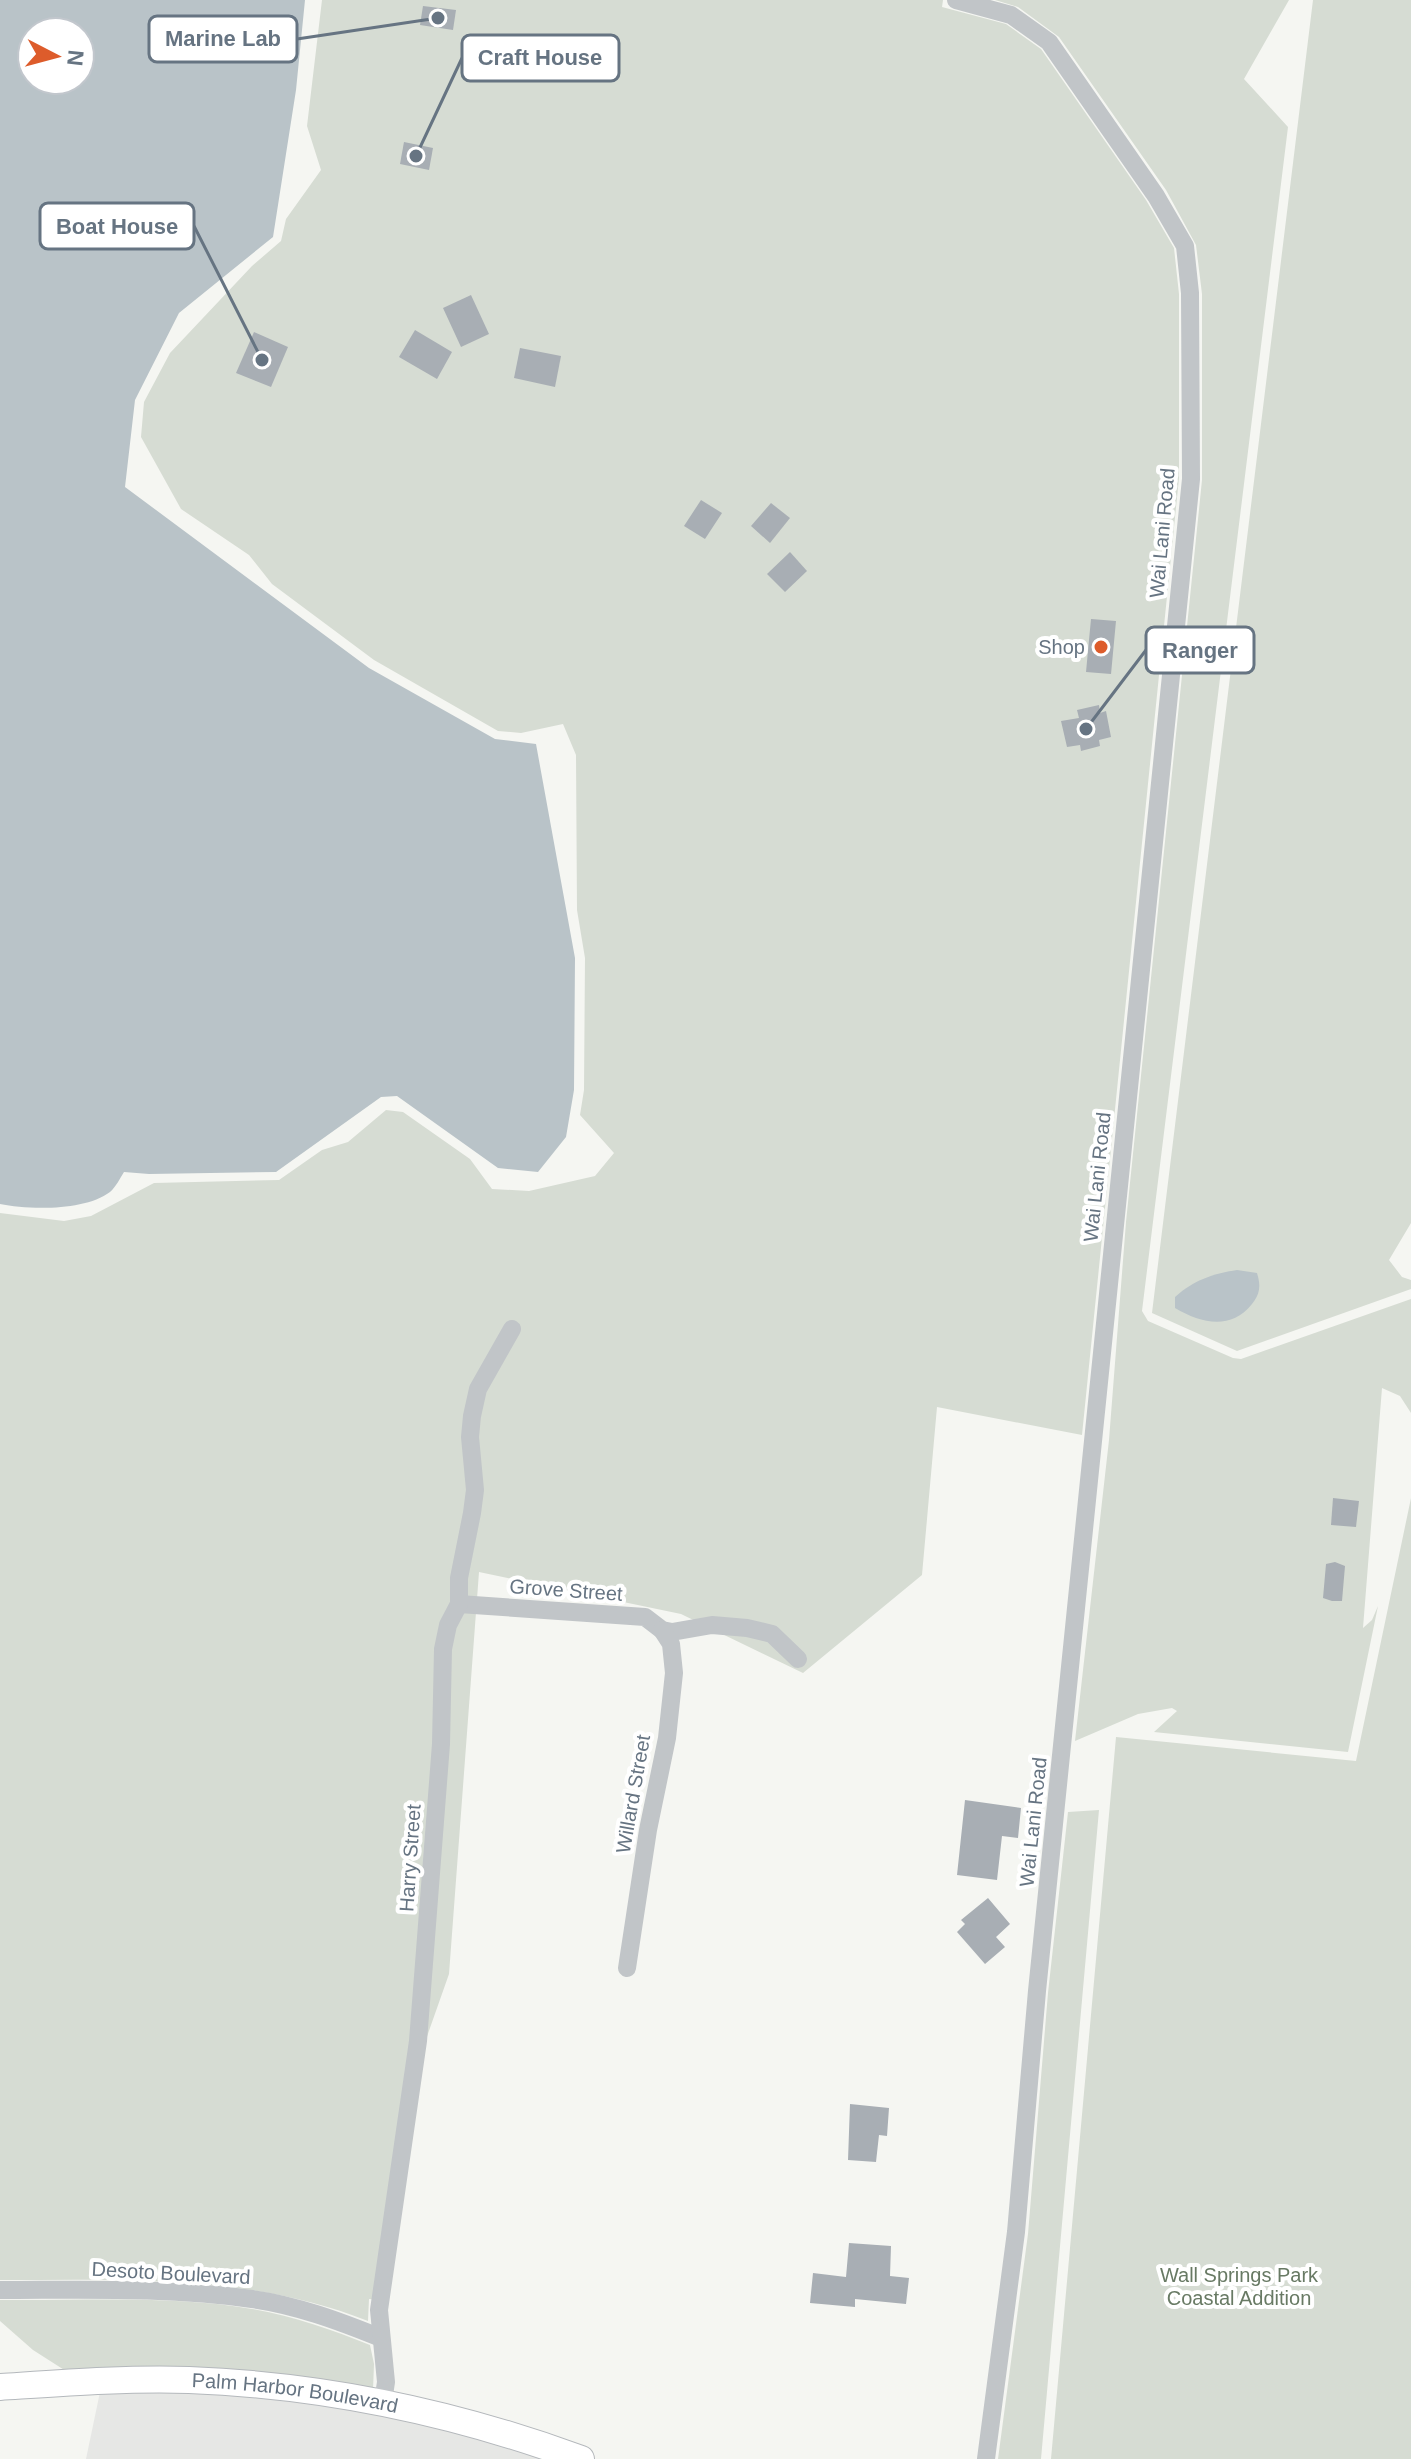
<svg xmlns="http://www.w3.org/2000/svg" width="1411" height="2459" font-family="Helvetica,sans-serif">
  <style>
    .built { fill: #e6e7e5 }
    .green { fill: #d6dcd3 }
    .water { fill: #b9c3c8; fill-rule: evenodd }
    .building { fill: #a8aeb4 }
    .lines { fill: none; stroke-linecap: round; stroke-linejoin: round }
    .secondary-casing { stroke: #b4b8bc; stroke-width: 28 }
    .street { stroke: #c1c5c8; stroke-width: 18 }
    .secondary { stroke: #fff; stroke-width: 26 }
    .poi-dot { fill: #dd5c2b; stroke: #fff; stroke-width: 3 }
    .labels { text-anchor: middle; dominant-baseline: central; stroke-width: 8; stroke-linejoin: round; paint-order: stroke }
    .street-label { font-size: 20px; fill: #667482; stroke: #fff }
    .poi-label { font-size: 20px; fill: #667482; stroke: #fff; text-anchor: end }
    .park-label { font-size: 20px; fill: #687a64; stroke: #fff }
    .leader { fill: none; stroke: #667482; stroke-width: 3 }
    .callout-dot { fill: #667482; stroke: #fff; stroke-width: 3 }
    .callout { fill: #fff; stroke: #667482; stroke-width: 3 }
    .callout-label { font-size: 22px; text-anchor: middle; font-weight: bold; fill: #667482 }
  </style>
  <rect width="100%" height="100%" fill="#f5f6f2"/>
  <path class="built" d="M196,2390L381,2411L549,2459H86L100,2392Z"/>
  <g class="green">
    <path d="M322,0H943L942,7L1006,24L1041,49L1146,200L1174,248L1179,294V478L1082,1435L937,1407L922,1575L803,1673L681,1614L479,1572L449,1974L424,2045L381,2300L369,2299L368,2321C250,2274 124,2280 0,2280V1213L64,1221L91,1216L154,1183L279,1180L322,1150L348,1142L386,1110L403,1112L470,1159L492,1189L529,1191L595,1176L614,1153L580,1115L584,1090L585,958L577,910L576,755L563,724L521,733L498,731L374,660L272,584L249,555L181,509L141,437L144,402L170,353L252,266L281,241L286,219L321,170L307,126Z"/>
    <path d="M995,0H1289L1244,79L1288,127L1142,1311L1148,1321L1233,1358L1241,1359L1411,1299V1413L1400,1396L1382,1388L1363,1628L1372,1620L1378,1606L1348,1752L1154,1732L1177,1711L1172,1708L1138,1714L1075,1741L1109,1440L1126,1222L1202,480V294L1196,245L1166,190L1059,37L1018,7Z"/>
    <path d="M1313,0H1411V1223L1389,1260L1402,1277L1411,1280V1289L1237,1351L1152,1313Z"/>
    <path d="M1411,1498V2459H1051L1116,1737L1356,1761Z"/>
    <path d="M1099,1810L1041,2459H998L1028,2234L1048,1993L1068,1812Z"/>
    <path d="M0,2300C83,2301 170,2295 252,2309C293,2316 332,2330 370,2345L374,2364L373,2390L69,2373L33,2350L0,2321Z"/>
  </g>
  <g class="water">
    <path d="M0,0H305L296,90L273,237L179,313L135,400L125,487L369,668L495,739L536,744L575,958L574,1090L566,1137L538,1172L498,1168L397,1096L381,1097L276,1172L149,1174L124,1172C120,1178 116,1187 110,1192C85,1211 29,1210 0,1204ZM80,32V80H32V32Z"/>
    <path d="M1237,1270L1257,1273C1261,1286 1260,1294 1252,1304C1231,1330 1202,1324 1175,1308V1297C1194,1280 1212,1274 1237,1270Z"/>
  </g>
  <g class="building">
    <path d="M423,6L456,10L453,30L420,25Z"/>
    <path d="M404,142L433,148L429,170L400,164Z"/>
    <path d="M471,295L489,334L461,347L443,308Z"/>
    <path d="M415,330L452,352L437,379L399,357Z"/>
    <path d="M254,332L288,347L271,387L236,373Z"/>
    <path d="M520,348L561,356L555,387L514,378Z"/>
    <path d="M701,500L722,513L705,539L684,526Z"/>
    <path d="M771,503L790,518L770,543L751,526Z"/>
    <path d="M790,552L807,571L785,592L767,574Z"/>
    <path d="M1091,619L1116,621L1111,674L1086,672Z"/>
    <path d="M1099,705L1100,713L1106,711L1111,737L1099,740L1100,746L1081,751L1080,745L1067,747L1061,721L1079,718L1077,710Z"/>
    <path d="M1333,1498L1359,1501L1356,1527L1331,1525Z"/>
    <path d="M1335,1562L1345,1566L1342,1601H1332L1323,1598L1326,1564Z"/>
    <path d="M965,1800L1021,1808L1018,1838L1002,1836L997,1880L957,1875Z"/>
    <path d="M988,1898L1010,1924L996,1937L1005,1947L985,1964L957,1932L965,1924L961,1920Z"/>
    <path d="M850,2104L889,2108L887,2136L879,2135L876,2162L848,2160Z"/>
    <path d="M849,2243L891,2246L890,2276L909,2278L906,2304L855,2299V2307L810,2303L813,2273L846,2277Z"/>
  </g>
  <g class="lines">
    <g class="secondary-casing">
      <g id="secondary">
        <path id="s1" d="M0,2387C62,2383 126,2378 189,2380C322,2385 456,2413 581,2459"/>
      </g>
    </g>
    <g class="street">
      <path d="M956,0L1011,15L1049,42L1156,196L1185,246L1190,293L1191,479L1037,1991L1016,2232L986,2459"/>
      <path d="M459,1604L645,1617L662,1630L672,1632L712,1625L747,1628L772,1634L798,1659"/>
      <path d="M627,1968L648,1830L667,1738L674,1673L671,1644L662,1630"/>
      <path d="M0,2290C83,2290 169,2287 252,2299C296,2305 339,2321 381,2338"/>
      <path d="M383,2402L386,2382L379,2310L418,2041L441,1744L443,1649L448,1625L459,1604V1578L472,1513L475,1490L470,1437L472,1416L478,1389L512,1329"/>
    </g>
    <use href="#secondary" class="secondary"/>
  </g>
  <circle class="poi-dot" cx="1101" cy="647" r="8"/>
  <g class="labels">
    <g class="street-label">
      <text transform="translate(1162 533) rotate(-85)">Wai Lani Road</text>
      <text transform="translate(1097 1177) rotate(-84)">Wai Lani Road</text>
      <text transform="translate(566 1590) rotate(4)">Grove Street</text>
      <text transform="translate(633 1794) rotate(-80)">Willard Street</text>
      <text transform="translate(1033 1822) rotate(-84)">Wai Lani Road</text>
      <text transform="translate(410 1858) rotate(-86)">Harry Street</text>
      <text transform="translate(171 2273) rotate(3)">Desoto Boulevard</text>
      <text stroke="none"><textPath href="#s1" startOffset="296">Palm Harbor Boulevard</textPath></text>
    </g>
    <g class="poi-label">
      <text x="1085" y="647">Shop</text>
    </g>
    <g class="park-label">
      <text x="1239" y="2275">Wall Springs Park<tspan x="1239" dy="23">Coastal Addition</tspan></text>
    </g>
  </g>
  <path class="leader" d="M438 18L297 39M416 156L462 58M262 360L194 226M1086 729L1146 650"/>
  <g class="callout-dot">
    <circle cx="438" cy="18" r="8"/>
    <circle cx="416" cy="156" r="8"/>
    <circle cx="262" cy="360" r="8"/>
    <circle cx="1086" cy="729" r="8"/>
  </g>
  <g class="callout">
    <rect x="149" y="16" width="148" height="46" rx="8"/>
    <rect x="462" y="35" width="157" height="46" rx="8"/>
    <rect x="40" y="203" width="154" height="46" rx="8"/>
    <rect x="1146" y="627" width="108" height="46" rx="8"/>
  </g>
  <g class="callout-label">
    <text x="223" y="46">Marine Lab</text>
    <text x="540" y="65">Craft House</text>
    <text x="117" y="234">Boat House</text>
    <text x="1200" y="658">Ranger</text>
  </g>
  <g transform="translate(56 56) rotate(96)"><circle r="38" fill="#ffffff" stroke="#c2c7cd" stroke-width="2"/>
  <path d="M0-6L14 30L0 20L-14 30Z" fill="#dd5c2b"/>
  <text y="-12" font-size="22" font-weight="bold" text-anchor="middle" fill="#667482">N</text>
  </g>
</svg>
